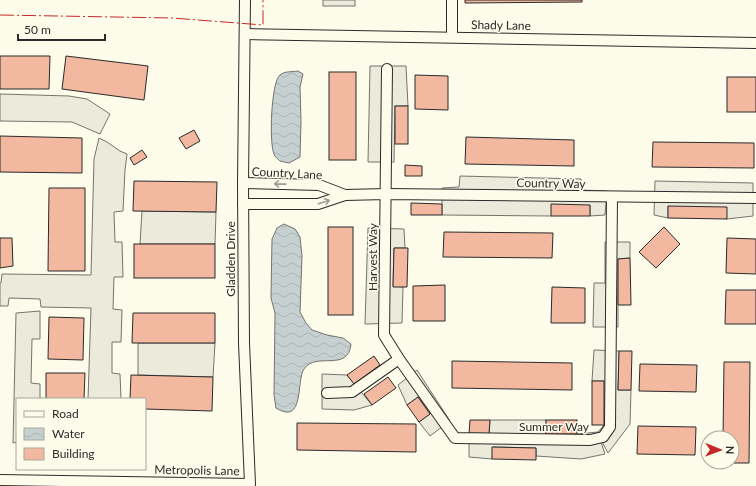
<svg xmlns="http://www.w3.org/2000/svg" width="756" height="486" font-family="Lato,sans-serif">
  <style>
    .parking { fill: #eceadb; stroke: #74746e }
    .water { fill: url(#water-waves); stroke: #74746e }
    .building { fill: #f2b8a0; stroke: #2b2b2b }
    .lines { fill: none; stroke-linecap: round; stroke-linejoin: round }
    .street-casing { stroke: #2b2b2b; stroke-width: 12 }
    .street { stroke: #fdfbea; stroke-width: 10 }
    .power { stroke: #c62828; stroke-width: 1; stroke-dasharray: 14 3 2 3; stroke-linecap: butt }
    .oneway { stroke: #9e9d94 }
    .labels { text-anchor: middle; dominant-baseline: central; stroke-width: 3; stroke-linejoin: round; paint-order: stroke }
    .street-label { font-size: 12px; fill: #2b2b2b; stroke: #fdfbea }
  </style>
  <defs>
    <pattern id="water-waves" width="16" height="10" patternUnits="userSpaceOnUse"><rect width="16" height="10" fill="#c7d0d0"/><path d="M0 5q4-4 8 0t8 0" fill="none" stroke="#abb3b3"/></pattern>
  </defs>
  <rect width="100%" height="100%" fill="#fdfbea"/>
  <g class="parking">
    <rect x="323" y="0" width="32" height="6"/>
    <path d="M370,66H406L408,106H395L394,162H368Z"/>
    <path d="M0,94L69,96L87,99L110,114L100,134L72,122L0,121Z"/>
    <path d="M99,138L107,142L120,151L127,154L125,170L123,211L114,212L115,242H122L123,277H114L113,309L122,310L121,342H112V373L120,374L121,399H88L91,308L41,307L40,299L9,298L8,306H0V283H1L2,274L91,275L94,159Z"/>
    <path d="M460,176L581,179V190L607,191L605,215L590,216V205L551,216L442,215V188L459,187Z"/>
    <path d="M655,181L753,183V216L727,219L668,206V218L654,215Z"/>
    <path d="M142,211L216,212L215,244H140Z"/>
    <path d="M368,228L404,229L405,248H394L393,286L403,287L402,323L365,324Z"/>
    <path d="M605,242H630V258L618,259V327H593L594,283H605Z"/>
    <path d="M40,311V339H32L31,383L40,384V399H17V442L13,443L16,313Z"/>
    <path d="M138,343H215L213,377L138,375Z"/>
    <path d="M594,350L619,351L618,390H631L630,424L608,453L599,436L605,454L581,459L536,456V448L493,447L492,459L469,457V434H489L490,420H546V434H577L598,432L604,425L603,381H592Z"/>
    <path d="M417,370L450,421L430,436L419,422L430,414L418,397L407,405L398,385Z"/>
    <path d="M322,374L347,375L372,405L354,410L322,409Z"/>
  </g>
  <g class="water">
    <path d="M298,71L303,74L300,87L301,122L300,157L289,163L280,161C278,159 275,157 274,154C269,143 271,82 280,75C284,71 292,72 298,71Z"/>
    <path d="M284,224L295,229L300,237L302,256L300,312L306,323L312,330L327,335L343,338L351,344C348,373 316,351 304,369C296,380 305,426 276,408L274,395L275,313L271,298L272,239L277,228Z"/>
  </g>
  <g class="building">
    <path d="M465,0H582V2L465,3Z"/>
    <path d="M0,56H50L49,89H0Z"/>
    <path d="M66,56L148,66L144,100L62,89Z"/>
    <rect x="329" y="72" width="27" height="88"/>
    <path d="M415,75L448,76V110L415,109Z"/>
    <rect x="727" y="77" width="29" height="35"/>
    <rect x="395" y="106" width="13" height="38"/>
    <path d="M194,130L200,141L186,149L179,138Z"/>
    <path d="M0,136L82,138V173L0,172Z"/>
    <path d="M466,137L574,140V166L465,164Z"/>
    <path d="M653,142L754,143V168L652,167Z"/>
    <path d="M142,150L147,157L134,165L130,158Z"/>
    <path d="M405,165L422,166V176H405Z"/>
    <path d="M134,181L217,182L216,212L133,211Z"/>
    <path d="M49,188H85V271H48Z"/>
    <path d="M411,203L442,204V215H411Z"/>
    <path d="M551,204L590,205V216H551Z"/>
    <path d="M668,206L727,207V219L668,218Z"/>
    <rect x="328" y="227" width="25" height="88"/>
    <path d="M664,227L680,244L656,268L639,252Z"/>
    <path d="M444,232L553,233L552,258L443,257Z"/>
    <path d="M0,238H12L13,266L0,268Z"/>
    <path d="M727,238L756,239V274L726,273Z"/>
    <rect x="134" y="244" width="81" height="34"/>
    <path d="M394,248H408L407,287H393Z"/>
    <path d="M630,258L631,305H618V259Z"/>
    <path d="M445,285V321H413V286Z"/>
    <path d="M552,287L585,288V323H551Z"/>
    <path d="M726,290H756V324H725Z"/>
    <path d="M133,313H215V343H132Z"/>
    <path d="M49,317L84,318L83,360L48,359Z"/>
    <path d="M619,351H632L631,390H618Z"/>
    <path d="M374,356L380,365L354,384L347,375Z"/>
    <path d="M452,361L572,363V390L452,388Z"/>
    <path d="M724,362H750L749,463H723L732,462V438H723Z"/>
    <path d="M640,364L697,365L696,392L639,391Z"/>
    <path d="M46,373H85L84,399H46Z"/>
    <path d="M131,375L213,377L212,411L145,409V399H130Z"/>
    <path d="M388,377L396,388L372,405L364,394Z"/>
    <rect x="592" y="381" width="12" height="44"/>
    <path d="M418,397L430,414L419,422L407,405Z"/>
    <path d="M470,420H490L489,434H469Z"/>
    <rect x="546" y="420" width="31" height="14"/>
    <path d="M297,423L416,424V452L297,450Z"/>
    <path d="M638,426L696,427L695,455L637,454Z"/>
    <path d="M492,447L536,448V460L492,459Z"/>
  </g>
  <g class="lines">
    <g class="street-casing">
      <g id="street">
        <path d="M452,0V37"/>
        <path d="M245,34L756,43"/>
        <path d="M387,69L384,335L399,359L455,438L590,440L603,437L610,427L612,197"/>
        <path d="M243,183L319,185L345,195"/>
        <path d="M243,204H318L345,195L386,194L756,198"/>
        <path d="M327,393L352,392L399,359"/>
        <path d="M0,480L250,484L244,343L243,183L245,0"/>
      </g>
    </g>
    <use href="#street" class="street"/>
    <path class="power" d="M0,15L172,18L263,25V0"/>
  </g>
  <defs><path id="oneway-shaft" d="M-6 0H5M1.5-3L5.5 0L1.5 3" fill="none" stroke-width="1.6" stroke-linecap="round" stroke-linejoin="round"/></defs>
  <g class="oneway">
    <use href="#oneway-shaft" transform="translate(280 184) rotate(-179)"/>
    <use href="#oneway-shaft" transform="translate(324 202) rotate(-18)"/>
  </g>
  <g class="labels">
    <g class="street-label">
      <text transform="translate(501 25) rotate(1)">Shady Lane</text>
      <text transform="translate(287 173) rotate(3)">Country Lane</text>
      <text transform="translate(551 183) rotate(1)">Country Way</text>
      <text transform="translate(372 257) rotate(-90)">Harvest Way</text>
      <text transform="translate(230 259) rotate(-90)">Gladden Drive</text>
      <text x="554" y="426">Summer Way</text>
      <text transform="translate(197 470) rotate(1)">Metropolis Lane</text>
    </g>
  </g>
  <rect x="16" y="398" width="130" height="72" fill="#fdfbea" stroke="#a9a89e"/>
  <rect x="24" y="411" width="20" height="6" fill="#fdfbea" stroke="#a9a89e"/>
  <text x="52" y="418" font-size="12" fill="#2b2b2b">Road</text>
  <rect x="24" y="428" width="20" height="12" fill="url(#water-waves)" stroke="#a9a89e"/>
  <text x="52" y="438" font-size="12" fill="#2b2b2b">Water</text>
  <rect x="24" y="448" width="20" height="12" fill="#f2b8a0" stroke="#a9a89e"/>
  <text x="52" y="458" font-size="12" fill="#2b2b2b">Building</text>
  <g transform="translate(720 450) rotate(91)"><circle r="19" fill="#fdfbea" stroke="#a9a89e"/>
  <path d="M0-3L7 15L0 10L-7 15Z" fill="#c62828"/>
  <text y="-6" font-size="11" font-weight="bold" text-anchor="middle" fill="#2b2b2b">N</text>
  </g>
  <path d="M18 34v6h87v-6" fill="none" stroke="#2b2b2b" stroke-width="2"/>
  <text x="24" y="34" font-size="12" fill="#2b2b2b" stroke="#fdfbea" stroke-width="3" paint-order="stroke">50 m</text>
</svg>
